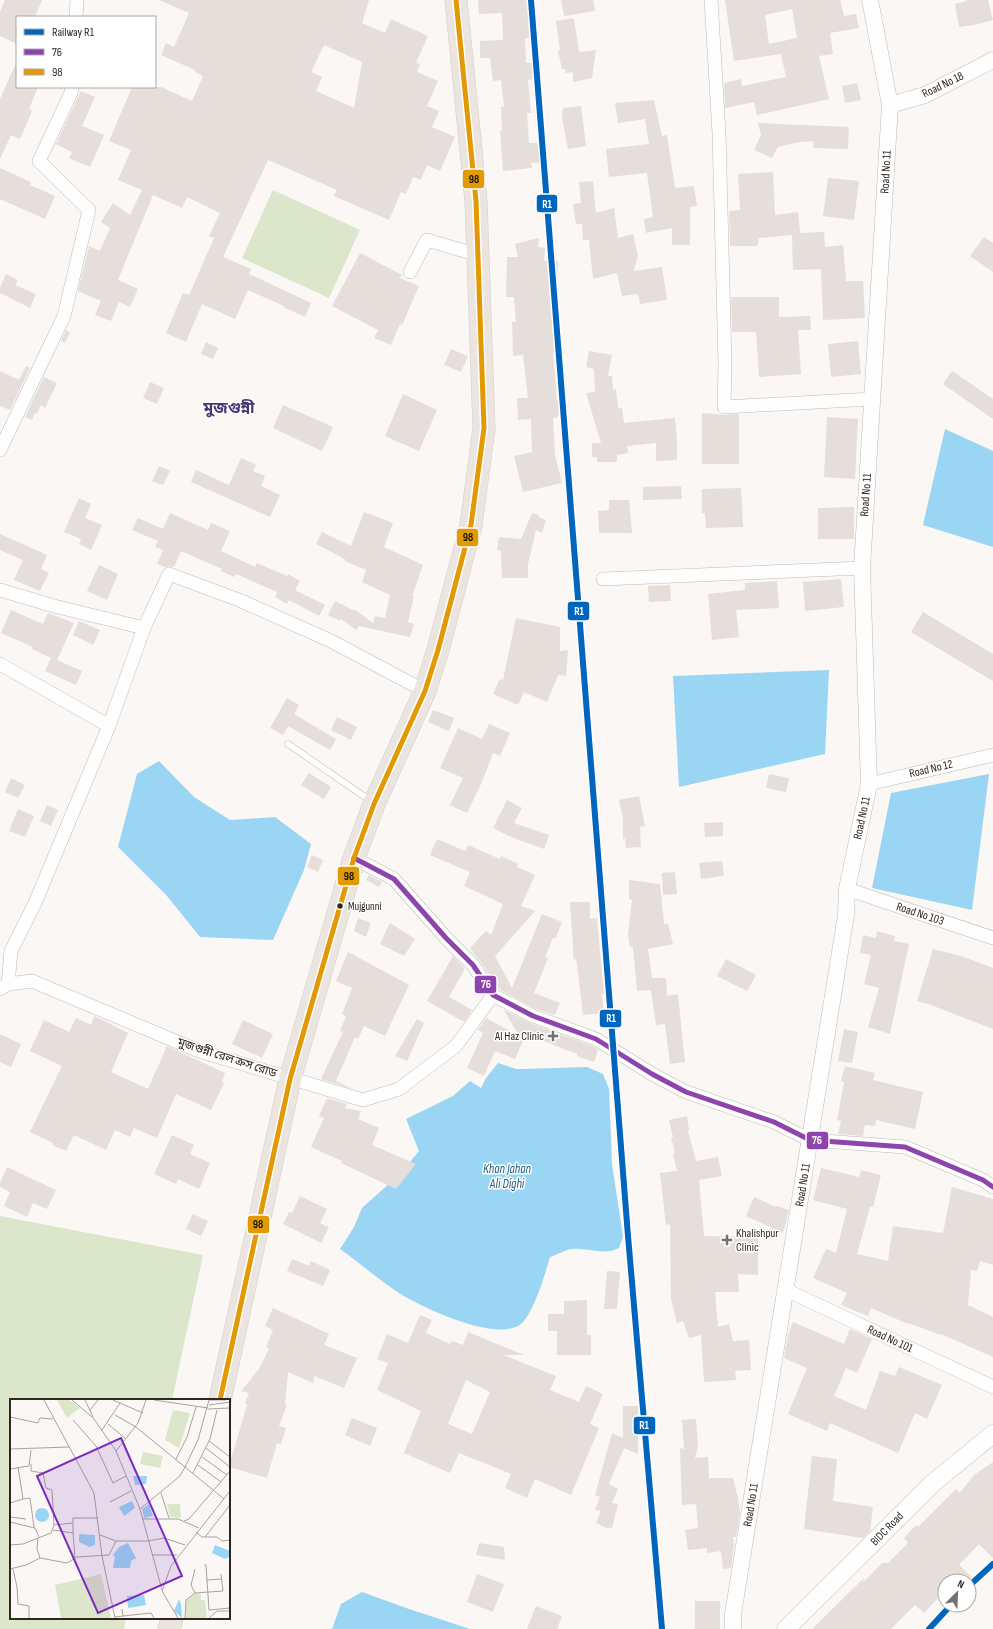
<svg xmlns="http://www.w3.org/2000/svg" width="993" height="1629" font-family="'Sofia Sans Condensed','Noto Sans Bengali',sans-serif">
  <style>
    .green { fill: #dce6cb }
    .water { fill: #9ad5f4 }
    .building { fill: #e5dedb; fill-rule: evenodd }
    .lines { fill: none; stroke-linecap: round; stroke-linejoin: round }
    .service-casing { stroke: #c0bab6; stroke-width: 7 }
    .minor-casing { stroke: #c0bab6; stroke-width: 14 }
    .tertiary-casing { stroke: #c0bab6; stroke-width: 17 }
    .secondary-casing { stroke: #c0bab6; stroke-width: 19 }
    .trunk-casing { stroke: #d4d0ce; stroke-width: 23 }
    .service { stroke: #fefefe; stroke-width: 6 }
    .minor { stroke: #fefefe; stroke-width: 13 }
    .tertiary { stroke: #fefefe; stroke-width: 16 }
    .secondary { stroke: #fefefe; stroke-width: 18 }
    .trunk { stroke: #ece4de; stroke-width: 22 }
    .bus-1-casing { stroke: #fff; stroke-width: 8 }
    .bus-2-casing { stroke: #fff; stroke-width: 8 }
    .bus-1 { stroke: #8e44ad; stroke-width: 5 }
    .bus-2 { stroke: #e39903; stroke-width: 5 }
    .rail-1-casing { stroke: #fff; stroke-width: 9 }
    .rail-1 { stroke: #0065bd; stroke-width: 6 }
    .bus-dot { fill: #2f261f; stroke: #fff; stroke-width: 1.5 }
    .poi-dot { fill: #766f6a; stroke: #fff; stroke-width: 1.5 }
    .labels { text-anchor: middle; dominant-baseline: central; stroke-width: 3; stroke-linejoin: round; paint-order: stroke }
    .bus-label { font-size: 11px; fill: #2f261f; stroke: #fff; text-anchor: start }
    .street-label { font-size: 12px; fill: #2f261f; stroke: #fff }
    .poi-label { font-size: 12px; fill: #2f261f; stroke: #fff; text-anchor: end }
    .water-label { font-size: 13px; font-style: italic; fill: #1c5d7c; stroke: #fff }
    .district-label { font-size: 16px; font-weight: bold; fill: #473773; stroke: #fff }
    .inset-road { fill: none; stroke: #a9a39f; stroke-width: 1 }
    .view { fill: #7b2cbf; fill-opacity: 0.15; stroke: #7b2cbf; stroke-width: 2 }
    .inset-edge { fill: none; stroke: #2f261f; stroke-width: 2 }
    .line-badge { stroke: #fff; stroke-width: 1.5 }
    .badge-label { font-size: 11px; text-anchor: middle; font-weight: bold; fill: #fff }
    .pale-badge-label { font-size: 11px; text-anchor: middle; font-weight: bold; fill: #111 }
  </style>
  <rect width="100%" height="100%" fill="#faf7f5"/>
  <g class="green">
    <path d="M273,190L360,230L329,298L242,258Z"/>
    <path d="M0,1216L203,1255L172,1400H11V1618H126L124,1629H0Z"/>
  </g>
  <g class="water">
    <path d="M945,429L993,451V547L923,525Z"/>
    <path d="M829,670L825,754L679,787L673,676Z"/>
    <path d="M159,761L194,797L230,820L275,817L311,844L304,870L273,940L200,937L167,896L118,847L137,774Z"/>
    <path d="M989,774L972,910L872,888L891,793Z"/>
    <path d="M498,1063L516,1069H524L587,1067L603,1074L609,1089L612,1164L623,1237L619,1248C604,1256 587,1247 571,1249C564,1250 557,1255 550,1257C545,1274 535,1309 523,1322C502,1345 426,1309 404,1296C381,1282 361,1264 340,1249L354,1227L362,1208L401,1173L419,1151L406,1119L453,1096L470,1081L481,1088L486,1078Z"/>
    <path d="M362,1592L409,1609L470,1629H332L341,1604Z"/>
  </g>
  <g class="building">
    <path d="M5,0H42L35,17H17V44L0,36V12Z"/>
    <path d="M159,0H369L362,23L385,33L391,19L428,36L416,63L420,64L417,72L438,81L427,106L439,111L432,127L455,137L440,171L427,165L421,180L413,177L406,194L401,192L389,220L334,196L337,190L268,160L223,257L251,269L249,274L311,303L305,317L283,307L284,306L248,290L235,319L202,304L186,342L166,333L183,293L189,295L214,238L209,236L220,213L187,197L182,208L153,195L118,280L138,289L130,307L119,302L111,321L95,315L101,301L78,291L89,246L100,251L110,228L101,222L113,203L130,215L142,190L118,180L131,150L109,141L132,87H161L192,101L203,76L195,72V70L161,55L166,43L174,47L189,13ZM324,45L362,62L354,108L316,91L322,77L311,72Z"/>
    <path d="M478,0H532L533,38H525L526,63H540L542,78L528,80L531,113H527L529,143H545L546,162L531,163L532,168L503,171L500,131H502L501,107H504L501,80L493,81L490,58H480V41L503,40L502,14L501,13L479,14Z"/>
    <path d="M561,0H593L595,11L564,16Z"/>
    <path d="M725,0H840L844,16L856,14L859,28L830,33L833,54L819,56L829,99L757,115L754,102L725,108L724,83L741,79L742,86L786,77L781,54L734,61ZM792,9L797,38L769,44L765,15Z"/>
    <path d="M967,0H988L993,20L974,25L959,27L955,4L967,1Z"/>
    <path d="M574,18L579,52L596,50L592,78L573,82V72L566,73L565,69H562L558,51L560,50L556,21Z"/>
    <path d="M17,61V87H38L29,109L32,111L20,139L11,135L0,159V99Z"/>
    <path d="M857,83L861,100L845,103L842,86Z"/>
    <path d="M81,91L95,97L82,126L104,135L90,167L69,158L72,152L56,144Z"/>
    <path d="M654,100L662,136L667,135L675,188L694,186L697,206L690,207V245H672V228L646,233L644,219L653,217L647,173L609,177L606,149L649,144L645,119L618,123L615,103Z"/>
    <path d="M581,106L586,146L568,149L562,118L563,108Z"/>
    <path d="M758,123L849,127L848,149L814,148L813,141L799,142L778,147L772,158L754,150L761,135Z"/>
    <path d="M0,168L31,182L30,185L55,196L45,219L0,199Z"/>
    <path d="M773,172L775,215L798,212L800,233L824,232L825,247L843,245L846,281H863L865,318L823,320L821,269L793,270L792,235L759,238L757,246H730L729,211L740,210L738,174Z"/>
    <path d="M828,178L859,181L854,220L823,216Z"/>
    <path d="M593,181L596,213L614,208L618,238L633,234L638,255L634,271L662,267L667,300L640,304L638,294L622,296L617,273L593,279L589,240H583L582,224H576L573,204L581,203L579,182Z"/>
    <path d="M984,237L993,243V272L970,256Z"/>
    <path d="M539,238L538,247L545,248L544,261H558L556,308L552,307L556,352L553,353L557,400L566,399L568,414L558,415V417L553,418L555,455L562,483L523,492L514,456L532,452L531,419L518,420L517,398H528L523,355L513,356L512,322H516L514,297H506L507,257H518L515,244Z"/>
    <path d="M360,253L402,275L400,278L419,286L402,325L400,324L391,345L374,338L378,330L332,306Z"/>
    <path d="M6,274L18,280L15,285L36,294L30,308L0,293V288Z"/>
    <path d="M731,297H779V317L810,316L811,330H798L801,374L759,377L756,332H732Z"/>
    <path d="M66,330L70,332L65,343L61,341Z"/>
    <path d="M858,341L861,374L831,377L828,344Z"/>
    <path d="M206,342L218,348L213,359L201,354Z"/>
    <path d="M451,349L468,356L461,372L444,365Z"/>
    <path d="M589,351L612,355L608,376H612L613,390L616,389L618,408H622L624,423L675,418L677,441V460L656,461V443L627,446L628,453L617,455V462H597V457H592V443H601L586,393L595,392L594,369L586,367Z"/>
    <path d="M26,366L30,368L10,410L0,406V371L19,380Z"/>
    <path d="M952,371L993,399V419L943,384Z"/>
    <path d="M44,377L57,383L45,408L41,405L37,414L35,413L32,420L25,417Z"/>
    <path d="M150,382L164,388L157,404L143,398Z"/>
    <path d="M403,394L437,410L419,451L385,436Z"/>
    <path d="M283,405L333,427L322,451L273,428Z"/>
    <path d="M702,413L724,415L739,414V464H702Z"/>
    <path d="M827,417L858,419L855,479L824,477Z"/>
    <path d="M241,458L256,465L253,471L265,476L261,486L280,495L270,517L191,482L196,470L229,485Z"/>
    <path d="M159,466L170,471L163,485L152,481Z"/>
    <path d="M681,486L682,499L643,500V487Z"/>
    <path d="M741,488L743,527L706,528L705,513H702V489Z"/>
    <path d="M79,498L91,504L85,518L102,525L91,550L79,544L81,539L64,532Z"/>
    <path d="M609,500H629L632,533H599L598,511L609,510Z"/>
    <path d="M854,507V539H818V508Z"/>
    <path d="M364,512L393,523L384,547L423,565L412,596H414L408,622L414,624L410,637L359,626L356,630L341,619L340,621L328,615L335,601L353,610L354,609L373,623L375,616L385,618L390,595L362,582L366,570L345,561V559L316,544L322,532L351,546Z"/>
    <path d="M170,513L208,530L211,523L230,531L221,551L255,567L257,563L287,576L288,574L300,581L295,590L325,605L319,616L289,600L287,604L275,597L277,592L236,574L234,577L221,571L222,569L181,551L174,567L168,566L165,567L157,564L163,550L155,547L158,541L132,530L138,518L163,529Z"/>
    <path d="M532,513L539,515V517L546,520L542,533L536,530L528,564V578H502L501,551L497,550L499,537L521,539Z"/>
    <path d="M0,534L47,555L41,569L49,573L40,591L14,580L23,560L0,550Z"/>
    <path d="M99,565L118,574L107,600L87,591Z"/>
    <path d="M841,579L844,607L805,611L803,582Z"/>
    <path d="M777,581L779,608L736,610L739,637L712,640L708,594L745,590V583Z"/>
    <path d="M670,585L671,601L649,602L648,586Z"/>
    <path d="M11,610L43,624L48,613L74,623L57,660L82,671L76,685L45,671L51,658L32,649L33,647L1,633Z"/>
    <path d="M923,612L993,654V681L911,632Z"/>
    <path d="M516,618L560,627V651L568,650L566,676L558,675L547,702L524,692L518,705L493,694L500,679L503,680Z"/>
    <path d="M79,621L100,630L93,645L73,635Z"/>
    <path d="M287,698L299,705L294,714L336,739L330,750L288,726L283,735L270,728Z"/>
    <path d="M433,710L454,718L449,731L428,722Z"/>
    <path d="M337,717L357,727L351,740L331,730Z"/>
    <path d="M489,724L510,733L500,756L493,753L482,782L467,813L450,805L463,778L440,768L458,728L482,739Z"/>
    <path d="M309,773L331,787L324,799L301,785Z"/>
    <path d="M769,774L789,778L786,792L766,788Z"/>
    <path d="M11,778L25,785L18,798L5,792Z"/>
    <path d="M639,796L645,826L640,827L641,847L626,848L625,838L623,839V819L619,800Z"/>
    <path d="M507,800L522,808L514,823L549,835L544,849L511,837L493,828Z"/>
    <path d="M47,805L58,810L51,826L40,821Z"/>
    <path d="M18,809L34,816L25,837L9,831Z"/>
    <path d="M723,822V836L705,837L704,823Z"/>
    <path d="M437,839L465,851L468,845L500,859L501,856L518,864L517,867L535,875L521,906L535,911L495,956L512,988L542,914L562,922L556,938H553L545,957L548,958L534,993L560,1003L555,1015L536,1009L499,989L480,961L474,954L470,948L486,931L491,935L503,904L464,886L470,872L430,855Z"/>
    <path d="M312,855L323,860L318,872L307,867Z"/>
    <path d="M722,861L724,876L701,879L699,863Z"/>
    <path d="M675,872L677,894L663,895L662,873Z"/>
    <path d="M369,875L382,882L379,887L366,880Z"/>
    <path d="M629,880L660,884L664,924H668L673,944L648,949L652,978H666L667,996L678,994L685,1062L670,1064L665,1024L656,1025L651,990L637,991L633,947H630L628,935L632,900L629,899Z"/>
    <path d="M570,902H590V919L597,918L602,973L604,993L602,994L604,1013L583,1015L576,957L574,962Z"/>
    <path d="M358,918L371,923L366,937L354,931Z"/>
    <path d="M390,923L415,939L404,956L380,944Z"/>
    <path d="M877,931L895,936L894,941L909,944L890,1034L868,1027L879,988L864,984L871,955L860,953L863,935L876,938Z"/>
    <path d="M933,949L961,956L993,968V1029L931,1005L917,1001Z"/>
    <path d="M348,952L409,985L385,1036L364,1026L358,1039L355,1037L336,1081L353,1089L321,1079L343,1032L340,1031L346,1016L342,1014L352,988L336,981Z"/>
    <path d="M453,956L465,969L449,997L472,1010L464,1022L427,1001Z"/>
    <path d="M726,959L756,975L747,991L717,976Z"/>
    <path d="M504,1010L530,1023L592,1046L598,1050L594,1062L577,1056V1054L526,1034L515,1059L495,1051L484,1076L467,1068L483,1033L478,1030L486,1018L519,1036Z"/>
    <path d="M94,1016L128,1033L111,1072L148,1089L167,1046L225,1073L222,1082L224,1083L211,1110L176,1094L157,1138L134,1128L130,1137L115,1130L106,1150L74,1135L66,1151L52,1145L53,1143L30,1132L62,1066L30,1051L44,1020L69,1032L76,1018L91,1025Z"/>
    <path d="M417,1019L424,1023L407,1061L395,1056Z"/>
    <path d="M243,1020L273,1034L262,1058L232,1044Z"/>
    <path d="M844,1029L858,1032L852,1063L838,1061Z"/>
    <path d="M0,1034L21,1044L11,1067L0,1062Z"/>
    <path d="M845,1066L875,1073L873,1080L923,1092L915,1129L876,1120L875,1126L865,1125L863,1136L838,1134L841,1121L837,1120L844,1082L841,1081Z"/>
    <path d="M327,1098L347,1104L345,1108L361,1111L358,1119L379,1128L372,1145L416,1164L396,1189L341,1163L342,1161L311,1147L324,1118L319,1116Z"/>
    <path d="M687,1116L689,1130L688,1131L696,1161L718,1157L722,1176L699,1180L704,1236L758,1237V1275L738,1274L739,1292H715L718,1327L729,1324L733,1341L749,1340L751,1370L735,1371L736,1380L704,1382L701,1335L689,1338L683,1321L677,1323L671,1298L670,1224L666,1225L660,1173L677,1171L673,1154L675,1153L671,1138L673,1137L669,1120Z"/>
    <path d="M172,1135L194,1145L190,1154L210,1163L199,1189L178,1179L176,1184L154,1174Z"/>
    <path d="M7,1167L56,1190L47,1209L33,1203L27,1217L4,1206L10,1192L0,1187V1183Z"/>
    <path d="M821,1168L859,1177L861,1170L881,1175L873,1207H870L857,1254L888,1261L893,1226L943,1233L952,1187L993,1199V1265L980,1261L977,1271L971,1270L968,1305L993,1317V1357L941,1334V1335L908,1323V1324L871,1308L868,1316L841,1305L847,1293L813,1278L826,1249L836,1253L847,1209L813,1200Z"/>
    <path d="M300,1196L327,1209L320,1223L329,1227L321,1243L283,1224L289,1212L292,1213Z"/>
    <path d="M754,1197L776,1207L777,1206L789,1210L783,1233L746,1216Z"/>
    <path d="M193,1214L208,1221L201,1236L186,1229Z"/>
    <path d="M292,1259L309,1266L311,1261L330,1270L323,1286L287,1271Z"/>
    <path d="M607,1271L620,1272L617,1309H604Z"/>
    <path d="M587,1300V1335H591V1355H557V1331H548V1314H564V1301Z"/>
    <path d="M273,1308L329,1334L324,1345L357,1358L344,1388L314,1376L313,1383L288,1372L285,1405H287L279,1426L286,1428L281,1444L277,1443L267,1478L229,1467V1466L247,1405L245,1403L249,1393L241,1391L259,1369L269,1349L266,1347L273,1330L265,1326Z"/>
    <path d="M420,1315L432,1320L426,1333L450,1344L452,1341L463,1345L468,1332L524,1355H503L556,1376L550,1390L579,1402L586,1386L603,1394L590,1424L599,1428L571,1495L535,1479L527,1498L505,1488L511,1474L459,1453L450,1473L404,1453L421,1411L377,1390L388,1363L377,1359L387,1334L408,1343ZM466,1380L490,1392L472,1434L448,1424Z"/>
    <path d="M793,1322L844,1344L850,1329L872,1339L857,1373L846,1368L834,1396L866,1410L880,1371L895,1376L899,1367L942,1385L927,1419L915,1413L898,1453L830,1423L827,1431L788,1414L807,1368L784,1358L788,1335Z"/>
    <path d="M623,1406H638V1454L624,1448L609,1484L618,1489L612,1503L618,1504L612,1528L610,1527L609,1529L596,1523L601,1511L595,1510L600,1497L595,1495L612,1433L623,1438Z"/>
    <path d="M352,1418L377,1428L370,1446L345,1435Z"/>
    <path d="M696,1419L698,1447L695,1458L708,1457L709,1478H733L738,1498L740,1513L736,1537H733L734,1545L731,1568L723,1569L721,1551L707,1553V1548L688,1550L685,1530L698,1528L696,1504L682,1505L680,1448L684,1449L682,1420Z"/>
    <path d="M812,1456L837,1459L833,1501L873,1507L870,1531L863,1538L804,1529Z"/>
    <path d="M993,1462V1558L979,1544L959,1565L976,1581H945V1591L924,1613L915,1605L891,1629H812L864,1578L863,1583L882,1563H888L908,1543L904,1538L916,1525L918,1527L956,1489L960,1493L974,1475Z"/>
    <path d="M479,1543L504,1547L505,1560L476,1555Z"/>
    <path d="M477,1574L504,1584L493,1612L467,1602Z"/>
    <rect x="695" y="1601" width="25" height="28"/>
    <path d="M536,1606L562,1616L557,1629H527Z"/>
  </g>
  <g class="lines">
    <g class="service-casing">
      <path id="service" d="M288,744L371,801"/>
    </g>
    <g class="minor-casing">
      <g id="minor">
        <path d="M711,0L719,133L725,364L724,407L872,399"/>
        <path d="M76,17L77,0"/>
        <path d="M410,272L427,240L478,255"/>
        <path d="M0,450L64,316L89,210L39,161L71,93L72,87"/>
        <path d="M603,579L862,568"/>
        <path d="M0,590L54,606L144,628"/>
        <path d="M0,664L109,726L144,628L169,574L239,600L331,641L425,691"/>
        <path d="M869,784L993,755"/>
        <path d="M354,858L394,879L446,938L473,965L493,995L533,1016L596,1039L652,1074L686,1092L774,1122L810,1140L905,1147L983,1180L993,1187"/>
        <path d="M847,889L993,938"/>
        <path d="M8,984L11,951L35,903L109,726"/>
        <path d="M0,989L8,984L32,981L199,1051L363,1100L399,1089L456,1046L493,995"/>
        <path d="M786,1290L993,1387"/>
      </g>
    </g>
    <g class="tertiary-casing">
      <g id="tertiary">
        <path d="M890,105L925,95L993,60"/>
        <path d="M733,1629V1614L846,915L847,889L869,784L862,568L890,105L870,0"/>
      </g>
    </g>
    <g class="secondary-casing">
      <path id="secondary" d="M786,1629L933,1483L993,1434"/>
    </g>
    <g class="trunk-casing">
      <g id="trunk">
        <path d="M220,1400L290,1079L354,858L374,804L425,691L438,650L471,525L484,428L476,201L456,0"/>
        <path d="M169,1629L172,1618"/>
      </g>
    </g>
    <use href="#service" class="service"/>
    <use href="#minor" class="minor"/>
    <use href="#tertiary" class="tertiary"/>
    <use href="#secondary" class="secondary"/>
    <use href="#trunk" class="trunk"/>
    <g class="bus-1-casing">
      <path id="bus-1" d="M354,858L394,879L446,938L473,965L493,995L533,1016L596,1039L652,1074L686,1092L774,1122L810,1140L905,1147L983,1180L993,1187"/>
    </g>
    <g class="bus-2-casing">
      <path id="bus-2" d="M220,1400L290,1079L354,858L374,804L425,691L438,650L471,525L484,428L476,201L456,0"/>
    </g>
    <use href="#bus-1" class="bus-1"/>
    <use href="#bus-2" class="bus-2"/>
    <g class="rail-1-casing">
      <g id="rail-1">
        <path d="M531,0L628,1236L662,1629"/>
        <path d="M969,1586L993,1564"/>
        <path d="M929,1629L951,1605"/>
      </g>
    </g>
    <use href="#rail-1" class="rail-1"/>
  </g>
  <circle class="bus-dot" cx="340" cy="906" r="3.5"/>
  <g class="poi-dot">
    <path d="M551 1030h4v4h4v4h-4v4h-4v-4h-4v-4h4z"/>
    <path d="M725 1234h4v4h4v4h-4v4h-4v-4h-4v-4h4z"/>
  </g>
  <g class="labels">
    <g class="bus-label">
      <text x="348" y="906">Mujgunni</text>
    </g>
    <g class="street-label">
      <text transform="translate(943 85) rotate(-26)">Road No 18</text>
      <text transform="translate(886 172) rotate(-87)">Road No 11</text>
      <text transform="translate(866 495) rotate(-86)">Road No 11</text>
      <text transform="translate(931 769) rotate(-13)">Road No 12</text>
      <text transform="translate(862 818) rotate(-78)">Road No 11</text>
      <text transform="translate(920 914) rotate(18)">Road No 103</text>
      <text transform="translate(227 1058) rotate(18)">মুজগুন্নী রেল ক্রস রোড</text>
      <text transform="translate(803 1185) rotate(-81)">Road No 11</text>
      <text transform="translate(890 1339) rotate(25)">Road No 101</text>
      <text transform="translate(751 1505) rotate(-81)">Road No 11</text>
      <text transform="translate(887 1529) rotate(-46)">BIDC Road</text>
    </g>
    <g class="poi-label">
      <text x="544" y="1036">Al Haz Clinic</text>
      <text x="736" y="1233" text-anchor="start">Khalishpur<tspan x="736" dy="14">Clinic</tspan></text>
    </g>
    <g class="water-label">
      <text x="507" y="1169">Khan Jahan<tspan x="507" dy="15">Ali Dighi</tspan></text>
    </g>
    <g class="district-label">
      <text x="229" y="408">মুজগুন্নী</text>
    </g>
  </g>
  <g transform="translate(10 1399)">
    <rect width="220" height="220" fill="#faf7f5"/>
    <path d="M47,1H59L70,9L57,19ZM163,11L180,14L169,49L155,41ZM133,53L153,57L150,69L130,65ZM157,105H170L171,119L160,118ZM91,175L101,219H51L45,186ZM185,194L191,195V201H195L197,219H176V202Z" fill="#dce6cb"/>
    <path d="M123,77H137L136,85L125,86ZM122,102L125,109L114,117L109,108ZM139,105L143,117L134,119L132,110ZM25 116a7 7 0 1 1 14 0a7 7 0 1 1-14 0ZM69,135L85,136V146L79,148L69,143ZM118,144L126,159L121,162L120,169H103L105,158L103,156L109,148ZM205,146L220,152L219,158L215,160L202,154ZM134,196L136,206L118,209L117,197ZM169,200L171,205L172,219L164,212Z" fill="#9ad5f4"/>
    <path class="inset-road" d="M34,1L84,94L92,157L105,219M62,1L82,18M75,1L84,20L106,52L130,110L152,191M103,1L133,14M144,1L198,9M199,1H216M199,6L220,3M198,10L220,9M80,11L88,1M105,16L126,28L214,100M0,18L28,24L30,19L43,20M63,21L86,47L103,84L116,77M98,25L116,40M92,31L110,4M199,42L220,58M196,49L220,68M0,50L59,48M106,52L128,24L136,1M192,58L217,76M166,60L177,38L186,8M188,66L211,83M8,68L13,100L20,99L24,128M0,70L19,67L21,51M183,74L200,40L207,11M151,94L159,119M100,103L121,92M0,104L13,100M130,110L170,77L175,68L188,41L199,1M0,118L16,120M132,120H168L189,129M174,122L179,120L220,72M0,123L25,129L29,138M44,126L63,124M43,131L63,134V119H88M186,133L192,138H207L212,142L220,141M63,134L65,159M90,136L106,142H138L154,139L175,146M195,138L220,106M28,139L27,150L30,159M0,146L13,145L41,134L44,126L42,91L36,89L33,74L21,72V65M142,156H167M194,166H196L199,211L220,209M0,170L16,166L30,159L57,164L67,158L99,156L106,142M3,170L7,188L8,205L19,207V219M185,170L181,186L185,194L213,192L211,175M197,181L212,180M113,217L141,214L144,219M105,218L113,217L112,210M168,219L152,192L161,167L220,92M175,219L176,201L185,194M199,219L207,212H220"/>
    <path class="view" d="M111,39L172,177L88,214L27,77Z"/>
    <rect width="220" height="220" class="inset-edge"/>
  </g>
  <g class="line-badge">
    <rect x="462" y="169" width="23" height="20" rx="4" fill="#e39903"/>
    <rect x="536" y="194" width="22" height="19" rx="4" fill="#0065bd"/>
    <rect x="456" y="528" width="23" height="19" rx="4" fill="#e39903"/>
    <rect x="567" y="601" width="23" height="20" rx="4" fill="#0065bd"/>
    <rect x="337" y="866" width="23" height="20" rx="4" fill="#e39903"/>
    <rect x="474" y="975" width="23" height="19" rx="4" fill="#8e44ad"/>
    <rect x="599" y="1009" width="23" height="19" rx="4" fill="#0065bd"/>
    <rect x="806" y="1131" width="23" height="19" rx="4" fill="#8e44ad"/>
    <rect x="247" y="1215" width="23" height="19" rx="4" fill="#e39903"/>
    <rect x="633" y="1416" width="23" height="19" rx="4" fill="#0065bd"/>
  </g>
  <g class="badge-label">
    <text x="547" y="208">R1</text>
    <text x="579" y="615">R1</text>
    <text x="486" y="988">76</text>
    <text x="611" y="1022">R1</text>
    <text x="817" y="1144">76</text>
    <text x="644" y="1429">R1</text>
  </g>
  <g class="pale-badge-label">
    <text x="474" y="183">98</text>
    <text x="468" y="541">98</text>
    <text x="349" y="880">98</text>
    <text x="258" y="1228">98</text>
  </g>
  <rect x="16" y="16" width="140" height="72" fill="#ffffff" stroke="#aca8a5"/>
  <rect x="24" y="29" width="20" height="6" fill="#0065bd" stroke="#aca8a5"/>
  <text x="52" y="36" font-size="12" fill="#2f261f">Railway R1</text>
  <rect x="24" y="49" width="20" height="6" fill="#8e44ad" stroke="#aca8a5"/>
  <text x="52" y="56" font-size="12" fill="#2f261f">76</text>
  <rect x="24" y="69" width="20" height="6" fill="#e39903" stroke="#aca8a5"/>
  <text x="52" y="76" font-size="12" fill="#2f261f">98</text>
  <g transform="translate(957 1593) rotate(24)"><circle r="19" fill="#ffffff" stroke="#aca8a5"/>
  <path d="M0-3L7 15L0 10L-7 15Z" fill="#766f6a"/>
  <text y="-6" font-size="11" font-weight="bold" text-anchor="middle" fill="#2f261f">N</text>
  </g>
</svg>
